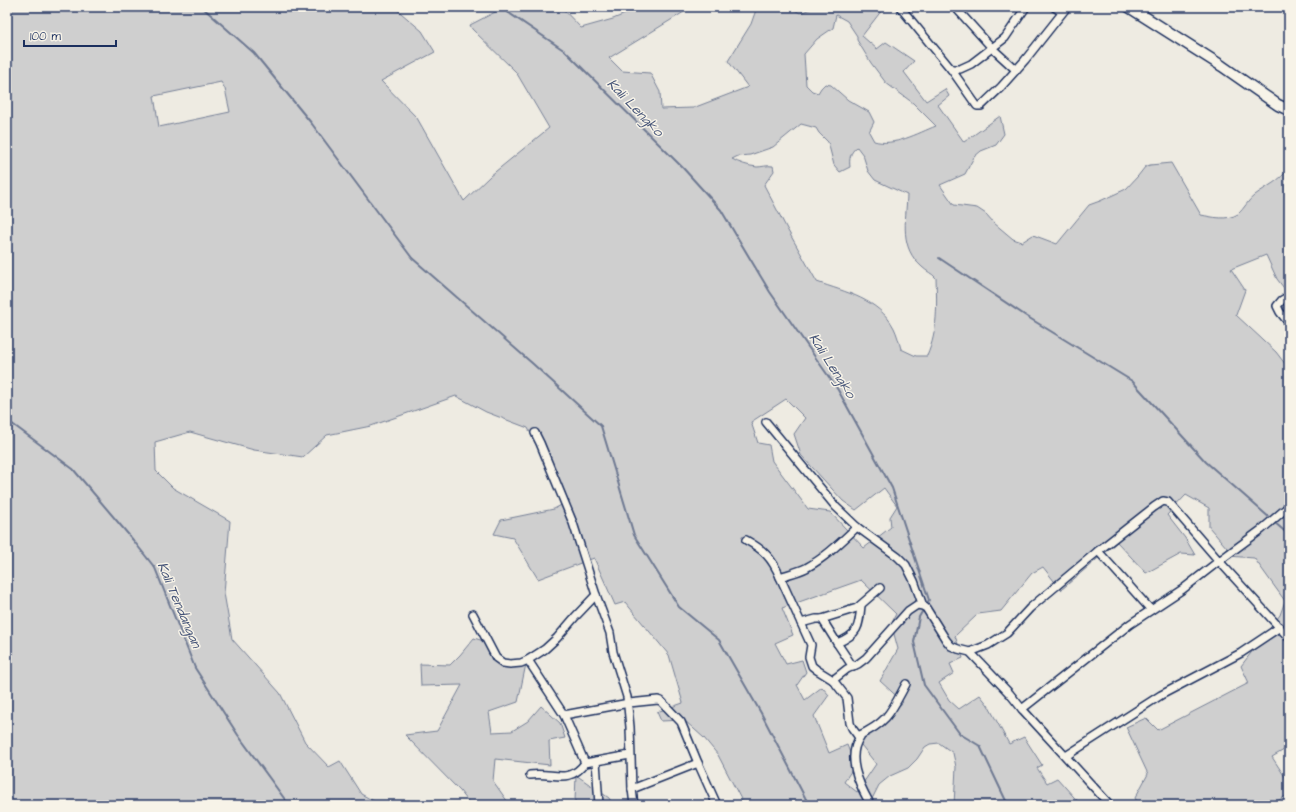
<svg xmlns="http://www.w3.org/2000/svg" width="1296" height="812" font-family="'Architects Daughter',sans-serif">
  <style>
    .green { fill: #cfcfcf; stroke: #757f96; fill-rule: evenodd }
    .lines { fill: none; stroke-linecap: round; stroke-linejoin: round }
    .stream { stroke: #6e7992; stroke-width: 2 }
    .street-casing { stroke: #1b2f5e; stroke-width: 10 }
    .secondary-casing { stroke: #1b2f5e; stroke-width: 13 }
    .street { stroke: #f7f3e8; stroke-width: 7 }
    .secondary { stroke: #f7f3e8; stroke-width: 10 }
    .labels { text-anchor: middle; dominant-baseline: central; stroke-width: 3; stroke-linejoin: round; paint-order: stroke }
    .water-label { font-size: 14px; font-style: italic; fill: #455478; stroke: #f7f3e8 }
  </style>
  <rect width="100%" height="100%" fill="#eeebe2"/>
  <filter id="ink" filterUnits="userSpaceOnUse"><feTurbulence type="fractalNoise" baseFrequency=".025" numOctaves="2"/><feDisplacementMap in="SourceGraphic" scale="8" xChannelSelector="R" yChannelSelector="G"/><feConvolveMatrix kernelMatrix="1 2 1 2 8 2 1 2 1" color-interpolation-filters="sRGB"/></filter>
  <g filter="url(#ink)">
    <g class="green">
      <path d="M7,7H394L422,31L435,52L381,81L417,118L464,201L490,176L549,128L516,72L472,29L470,25L505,7H561L581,28L613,19L642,7H692L609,58L622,71L650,73L660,92L661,109L693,108L748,87L728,61L751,24L757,7H789L800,13L815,7H877L882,10L862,36L877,49L886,42L914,61L904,72L926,101L945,89L949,96L938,105L964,142L1000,116L1004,134L996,145L981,151L974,157L965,174L940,185L954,205L977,208L986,214L994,223L1013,239L1022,242L1033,235L1057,244L1089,205L1100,201L1126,189L1138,176L1145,167L1150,165L1171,163L1201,215C1212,217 1227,221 1238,214C1244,209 1248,200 1255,195C1267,186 1280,181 1289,168V291L1287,292L1277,279L1266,255L1231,269L1245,290L1236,315L1276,352L1289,369V498L1283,504L1289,513V747L1272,757L1289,783V794L1271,805H1139L1135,798L1148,774L1126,727L1146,718L1158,730L1249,683L1241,666L1280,615L1285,601L1254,558L1228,556L1227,548L1209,527V508L1186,495L1167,515L1185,538L1195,555L1181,554L1146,573L1117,542L1061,590L1043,567L1032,573L1001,611L978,614L955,636L963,658L950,664L954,673L939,683L949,700L959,709L980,695L988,705L1009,744L1024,737L1042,765L1037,768L1047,783L1057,778L1081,805H954L956,767L953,753L939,743L930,744L925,747L917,759L908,768L890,776L879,785L872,799V805H744L718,755L704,738L684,720L661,721L657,712L683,703L669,655L625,602L615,605L594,558L538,579L513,538L494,534L501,520L554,509L565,503L528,428L486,412L456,396L371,426L327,435L303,457L254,450L190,432L155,442L156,471L173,488L230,521L224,593L232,639L280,693L305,742L329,767L340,761L361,794L381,805H7ZM836,15L847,21L857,36V40L871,63L886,83L913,103L936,126C918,133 894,147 874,141L869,132L874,122L869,112L848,100L831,85L825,84L821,88L818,93L812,91L806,85L804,54L817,39L833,28ZM221,82L225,89L230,112L159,127L154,96ZM801,124L816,128L819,133L828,142L834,165L840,172L850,167C849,159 850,152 857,147L863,155L868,171L875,180L907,195C906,222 899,247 922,267C927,272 932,273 936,278C937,305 938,331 927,356H916L901,349C899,342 897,334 894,328C879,299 845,292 817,282L787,229L764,185L774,171L773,166C767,165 762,167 757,167C748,166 739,163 732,159L738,156L750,155L773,147ZM786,399L805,418L794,434L801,455L843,501L856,510L884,488L897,506L890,517L891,527L864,548L830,512L808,509L772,461L769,445L758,443L751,422ZM861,580L896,614L891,623L898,649L880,681L903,702L882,724L881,727L858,741L876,764L857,792L844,782L855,765L847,745L829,753L814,716L829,695L822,687L805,700L797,685L806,672L802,660L786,664L775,643L793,635L782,608Z"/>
      <path d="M474,638L490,643L503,660L526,664L518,702L489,712L492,732L512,731L528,721L541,706L560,723L565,738L549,741L550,765L495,759L493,781L510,805H471L460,791L405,735L437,731L462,685L421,686L420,664L450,665L460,655Z"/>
      <path d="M576,775L609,798L613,805H571L575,801Z"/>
    </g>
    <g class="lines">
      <g class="stream">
        <path d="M202,7L254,53L312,124L412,258L533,364L601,426L634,535L679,607L719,640L761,713L809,805"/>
        <path d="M500,7L565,51L683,168L721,210L770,292L838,390L892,488L929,600L919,617L914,642L924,685L960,734L980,746L1008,805"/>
        <path d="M939,258L1026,316L1132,381L1206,462L1271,519"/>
        <path d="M7,420L73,469L133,540L155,568L195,668L238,735L289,805"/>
        <path d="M1274,522L1289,535"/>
      </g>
      <g class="street-casing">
        <g id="street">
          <path d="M900,7L951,69H960L971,64L1005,38L1026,7"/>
          <path d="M955,7L993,49L1016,70"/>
          <path d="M1054,7L1062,12"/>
          <path d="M951,69L977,106H981L1001,87L1025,60L1067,7"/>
          <path d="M1289,296L1282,300L1277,306L1280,312L1289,323"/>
          <path d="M766,422L836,507L857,527L898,557L906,565L914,581L923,606"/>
          <path d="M535,433L540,443L573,523L596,595L610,633L613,652L627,697L630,727L632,789L634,805"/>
          <path d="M746,540C764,550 772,558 780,577"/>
          <path d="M1098,551L1151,610"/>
          <path d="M880,588L857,608L822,619H816L801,623L811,645L809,657L812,666L817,670L833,680L847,669L858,664L866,658L908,611L917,605L923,606L926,608L946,640L951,646L958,649L970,652L1010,694L1022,709L1130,624L1183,589L1219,561L1289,638"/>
          <path d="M473,614L496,658L503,663L510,664L521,663L528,660L545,649L557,638L575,617L596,595"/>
          <path d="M822,619L837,643L853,667"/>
          <path d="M801,623L780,577C788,574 798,572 806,568C826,557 841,542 857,527"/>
          <path d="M837,643C859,634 859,627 861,605"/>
          <path d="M970,652L988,645L1007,633L1030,608L1098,551L1154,507L1163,501L1168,502L1219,561L1261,530L1289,506"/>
          <path d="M528,660L564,715L585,763L630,755"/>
          <path d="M833,680L847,698L850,723L852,728L858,736C888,722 891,712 906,684"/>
          <path d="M1022,709L1110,805"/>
          <path d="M564,715L629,703L658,700L661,701L681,722L698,763"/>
          <path d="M858,736L860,737C846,757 859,784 869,802"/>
          <path d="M1066,756L1161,695L1241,653L1280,627"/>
          <path d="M596,761L599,805"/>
          <path d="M530,775C552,771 568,786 585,763"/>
          <path d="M632,789L698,763L717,805"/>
        </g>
      </g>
      <g class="secondary-casing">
        <path id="secondary" d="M1129,7L1222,66L1278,105L1289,110"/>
      </g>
      <use href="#street" class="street"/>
      <use href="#secondary" class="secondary"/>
    </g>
  </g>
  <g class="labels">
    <g class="water-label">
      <text transform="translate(635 108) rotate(46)">Kali Lengko</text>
      <text transform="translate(832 366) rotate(57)">Kali Lengko</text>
      <text transform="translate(179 605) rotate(67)">Kali Tendangan</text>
    </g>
  </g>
  <rect width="1296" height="812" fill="none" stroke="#f7f3e8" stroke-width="24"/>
  <rect x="12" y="12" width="1272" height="788" fill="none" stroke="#1b2f5e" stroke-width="1.5" filter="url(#ink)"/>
  <path d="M24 40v6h92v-6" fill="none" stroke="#1b2f5e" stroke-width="2"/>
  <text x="30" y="40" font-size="12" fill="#1b2f5e" stroke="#f7f3e8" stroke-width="3" paint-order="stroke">100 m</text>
</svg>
